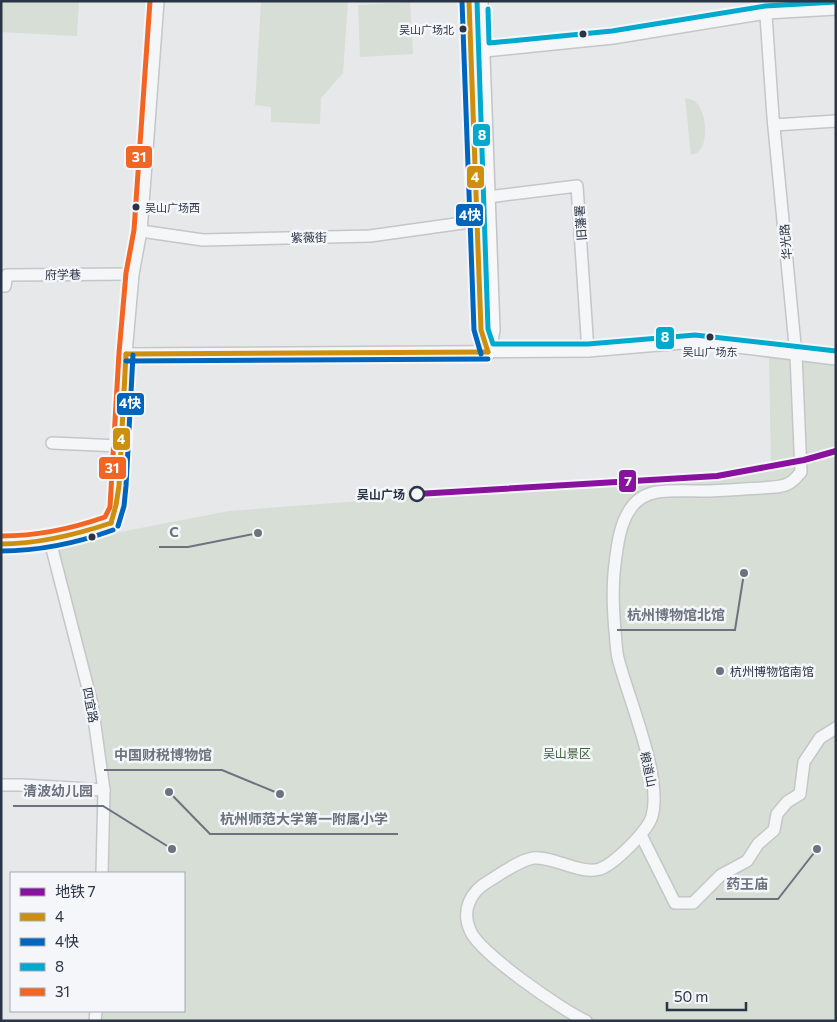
<svg xmlns="http://www.w3.org/2000/svg" width="837" height="1022" font-family="Commissioner,'Noto Sans SC',sans-serif">
  <style>
    .green { fill: #d6ded6 }
    .lines { fill: none; stroke-linecap: round; stroke-linejoin: round }
    .minor-casing { stroke: #c4c6c8; stroke-width: 14 }
    .major-casing { stroke: #c2c5c8; stroke-width: 18 }
    .minor { stroke: #f5f6f7; stroke-width: 11 }
    .major { stroke: #f8f8f8; stroke-width: 15 }
    .bus-1-casing { stroke: #f4f6f9; stroke-width: 9 }
    .bus-2-casing { stroke: #f4f6f9; stroke-width: 9 }
    .bus-3-casing { stroke: #f4f6f9; stroke-width: 9 }
    .bus-4-casing { stroke: #f4f6f9; stroke-width: 9 }
    .bus-1 { stroke: #ce8f0e; stroke-width: 5 }
    .bus-2 { stroke: #0065bd; stroke-width: 5 }
    .bus-3 { stroke: #00a9ce; stroke-width: 5 }
    .bus-4 { stroke: #f26522; stroke-width: 5 }
    .metro-1-casing { stroke: #f4f6f9; stroke-width: 10 }
    .metro-1 { stroke: #88129e; stroke-width: 6 }
    .bus-dot { fill: #2b3445; stroke: #f4f6f9; stroke-width: 2 }
    .stop-dot { fill: #f4f6f9; stroke: #2b3445; stroke-width: 2.5 }
    .poi-dot { fill: #6c737f; stroke: #f4f6f9; stroke-width: 2 }
    .labels { text-anchor: middle; dominant-baseline: central; stroke-width: 5; stroke-linejoin: round; paint-order: stroke }
    .bus-label { font-size: 11px; fill: #2b3445; stroke: #f4f6f9; text-anchor: end }
    .street-label { font-size: 12px; fill: #2b3445; stroke: #f4f6f9 }
    .stop-label { font-size: 12px; font-weight: bold; fill: #2b3445; stroke: #f4f6f9; text-anchor: end }
    .poi-label { font-size: 12px; fill: #2b3445; stroke: #f4f6f9; text-anchor: start }
    .park-label { font-size: 12px; fill: #3f6138; stroke: #f4f6f9 }
    .leader { fill: none; stroke: #6c737f; stroke-width: 2 }
    .callout-dot { fill: #6c737f; stroke: #f4f6f9; stroke-width: 2 }
    .callout-label { font-size: 14px; text-anchor: middle; font-weight: bold; fill: #6c737f; stroke: #f4f6f9; stroke-width: 5; stroke-linejoin: round; paint-order: stroke }
    .line-badge { stroke: #f4f6f9; stroke-width: 2 }
    .badge-label { font-size: 14px; text-anchor: middle; font-weight: bold; fill: #fff }
  </style>
  <rect width="100%" height="100%" fill="#e6e8ea"/>
  <g class="green">
    <path d="M1,1H79L77,36L1,32Z"/>
    <path d="M261,1H348L343,73L321,98L320,124L271,122V107L255,105Z"/>
    <path d="M410,2L413,54L360,57L358,5Z"/>
    <path d="M685,98C685,98 692,100 693,100C706,107 710,143 698,152C696,154 693,154 691,155Z"/>
    <path d="M769,358H836V1021H95V1011H184V873H100L101,743L52,556L63,543L229,511L771,470Z"/>
  </g>
  <g class="lines">
    <g class="minor-casing">
      <g id="minor">
        <path d="M475,52L613,38L766,13L836,9"/>
        <path d="M774,125L836,121"/>
        <path d="M488,197L577,186L588,351"/>
        <path d="M141,231L203,240L370,236L477,221"/>
        <path d="M1,286H5L7,275L133,274"/>
        <path d="M126,354L588,351L695,342L836,359"/>
        <path d="M52,443L120,446"/>
        <path d="M50,541L92,704L104,790L102,873"/>
        <path d="M1,544C39,545 75,536 111,523L117,509L126,354L133,274L141,231L158,1"/>
        <path d="M1,785H22L104,790"/>
        <path d="M641,835L675,903H693L721,875L747,861L758,844L774,830L777,814L787,802L800,794L804,762L820,738L836,728"/>
        <path d="M95,1021L96,1011"/>
        <path d="M586,1021C563,1011 478,952 470,930C461,910 471,891 489,881C502,873 518,861 533,858C554,856 580,875 600,869C614,864 648,831 652,816C663,778 628,698 618,658C616,650 616,640 615,631C613,609 612,587 615,564C617,547 620,522 631,508C637,499 646,494 657,492C672,490 687,491 702,491C722,491 741,489 761,488C770,487 783,488 791,482C795,480 798,475 801,472L796,355L773,117L765,1"/>
      </g>
    </g>
    <g class="major-casing">
      <g id="major">
        <path d="M469,1L481,330L488,352"/>
        <path d="M480,1L492,330L488,350"/>
      </g>
    </g>
    <use href="#minor" class="minor"/>
    <use href="#major" class="major"/>
    <g class="bus-1-casing">
      <g id="bus-1">
        <path d="M469,1L481,330L488,352"/>
        <path d="M126,354L488,352"/>
        <path d="M111,523L116,505L119,486L126,354"/>
        <path d="M1,544C39,544 75,535 111,523"/>
      </g>
    </g>
    <g class="bus-2-casing">
      <g id="bus-2">
        <path d="M462,1L474,330L481,354"/>
        <path d="M126,361L488,359"/>
        <path d="M118,526L124,506L126,486L133,355"/>
        <path d="M1,551C40,551 77,543 113,530"/>
      </g>
    </g>
    <g class="bus-3-casing">
      <g id="bus-3">
        <path d="M477,1L488,329L493,344H588L695,335L836,351"/>
        <path d="M488,9L489,43L612,31L765,6L836,2"/>
      </g>
    </g>
    <g class="bus-4-casing">
      <path id="bus-4" d="M1,536C37,536 71,529 105,517L110,507L119,353L126,273L134,230L150,1"/>
    </g>
    <use href="#bus-1" class="bus-1"/>
    <use href="#bus-2" class="bus-2"/>
    <use href="#bus-3" class="bus-3"/>
    <use href="#bus-4" class="bus-4"/>
    <g class="metro-1-casing">
      <path id="metro-1" d="M417,494L717,476L804,460L836,451"/>
    </g>
    <use href="#metro-1" class="metro-1"/>
  </g>
  <g class="bus-dot">
    <circle cx="463" cy="29" r="4.5"/>
    <circle cx="583" cy="34" r="4.5"/>
    <circle cx="136" cy="207" r="4.5"/>
    <circle cx="710" cy="337" r="4.5"/>
    <circle cx="92" cy="537" r="4.5"/>
  </g>
  <circle class="stop-dot" cx="417" cy="494" r="7"/>
  <circle class="poi-dot" cx="720" cy="671" r="5"/>
  <g class="labels">
    <g class="bus-label">
      <text x="454" y="29">吴山广场北</text>
      <text x="145" y="207" text-anchor="start">吴山广场西</text>
      <text x="710" y="351" text-anchor="middle">吴山广场东</text>
    </g>
    <g class="street-label">
      <text transform="translate(580 223) rotate(-94)">旧藩署</text>
      <text transform="translate(309 237) rotate(-1)">紫薇街</text>
      <text transform="translate(785 242) rotate(-95)">华光路</text>
      <text transform="translate(63 274) rotate(-1)">府学巷</text>
      <text transform="translate(91 705) rotate(79)">四宜路</text>
      <text transform="translate(649 769) rotate(78)">粮道山</text>
    </g>
    <g class="stop-label">
      <text x="405" y="494">吴山广场</text>
    </g>
    <g class="poi-label">
      <text x="730" y="671">杭州博物馆南馆</text>
    </g>
    <g class="park-label">
      <text x="567" y="753">吴山景区</text>
    </g>
  </g>
  <path class="leader" d="M258 533L188 547H159M744 573L735 630H617M280 794L222 770H104M172 849L103 806H13M169 792L210 834H398M817 849L778 899H716"/>
  <g class="callout-dot">
    <circle cx="258" cy="533" r="5"/>
    <circle cx="744" cy="573" r="5"/>
    <circle cx="280" cy="794" r="5"/>
    <circle cx="172" cy="849" r="5"/>
    <circle cx="169" cy="792" r="5"/>
    <circle cx="817" cy="849" r="5"/>
  </g>
  <g class="callout-label">
    <text x="174" y="537">C</text>
    <text x="676" y="620">杭州博物馆北馆</text>
    <text x="163" y="760">中国财税博物馆</text>
    <text x="58" y="796">清波幼儿园</text>
    <text x="304" y="824">杭州师范大学第一附属小学</text>
    <text x="747" y="889">药王庙</text>
  </g>
  <g class="line-badge">
    <rect x="472" y="123" width="19" height="24" rx="5" fill="#00a9ce"/>
    <rect x="125" y="145" width="28" height="24" rx="5" fill="#f26522"/>
    <rect x="466" y="165" width="19" height="24" rx="5" fill="#ce8f0e"/>
    <rect x="455" y="203" width="29" height="24" rx="5" fill="#0065bd"/>
    <rect x="655" y="326" width="20" height="24" rx="5" fill="#00a9ce"/>
    <rect x="116" y="392" width="29" height="24" rx="5" fill="#0065bd"/>
    <rect x="112" y="427" width="19" height="24" rx="5" fill="#ce8f0e"/>
    <rect x="98" y="456" width="29" height="24" rx="5" fill="#f26522"/>
    <rect x="618" y="469" width="19" height="24" rx="5" fill="#88129e"/>
  </g>
  <g class="badge-label">
    <text x="482" y="140">8</text>
    <text x="139" y="162">31</text>
    <text x="475" y="182">4</text>
    <text x="470" y="220">4快</text>
    <text x="665" y="342">8</text>
    <text x="130" y="408">4快</text>
    <text x="121" y="444">4</text>
    <text x="112" y="473">31</text>
    <text x="628" y="486">7</text>
  </g>
  <rect width="837" height="1022" fill="none" stroke="#2b3445" stroke-width="5"/>
  <rect x="10" y="872" width="175" height="140" fill="#f4f6f9" stroke="#a4a8b1"/>
  <rect x="20" y="888" width="25" height="8" fill="#88129e" stroke="#a4a8b1"/>
  <text x="55" y="897" font-size="15" fill="#2b3445">地铁 7</text>
  <rect x="20" y="913" width="25" height="8" fill="#ce8f0e" stroke="#a4a8b1"/>
  <text x="55" y="922" font-size="15" fill="#2b3445">4</text>
  <rect x="20" y="938" width="25" height="8" fill="#0065bd" stroke="#a4a8b1"/>
  <text x="55" y="947" font-size="15" fill="#2b3445">4快</text>
  <rect x="20" y="963" width="25" height="8" fill="#00a9ce" stroke="#a4a8b1"/>
  <text x="55" y="972" font-size="15" fill="#2b3445">8</text>
  <rect x="20" y="988" width="25" height="8" fill="#f26522" stroke="#a4a8b1"/>
  <text x="55" y="997" font-size="15" fill="#2b3445">31</text>
  <path d="M667 1002v8h79v-8" fill="none" stroke="#2b3445" stroke-width="2.5"/>
  <text x="674" y="1002" font-size="15" fill="#2b3445" stroke="#f4f6f9" stroke-width="4" paint-order="stroke">50 m</text>
</svg>
